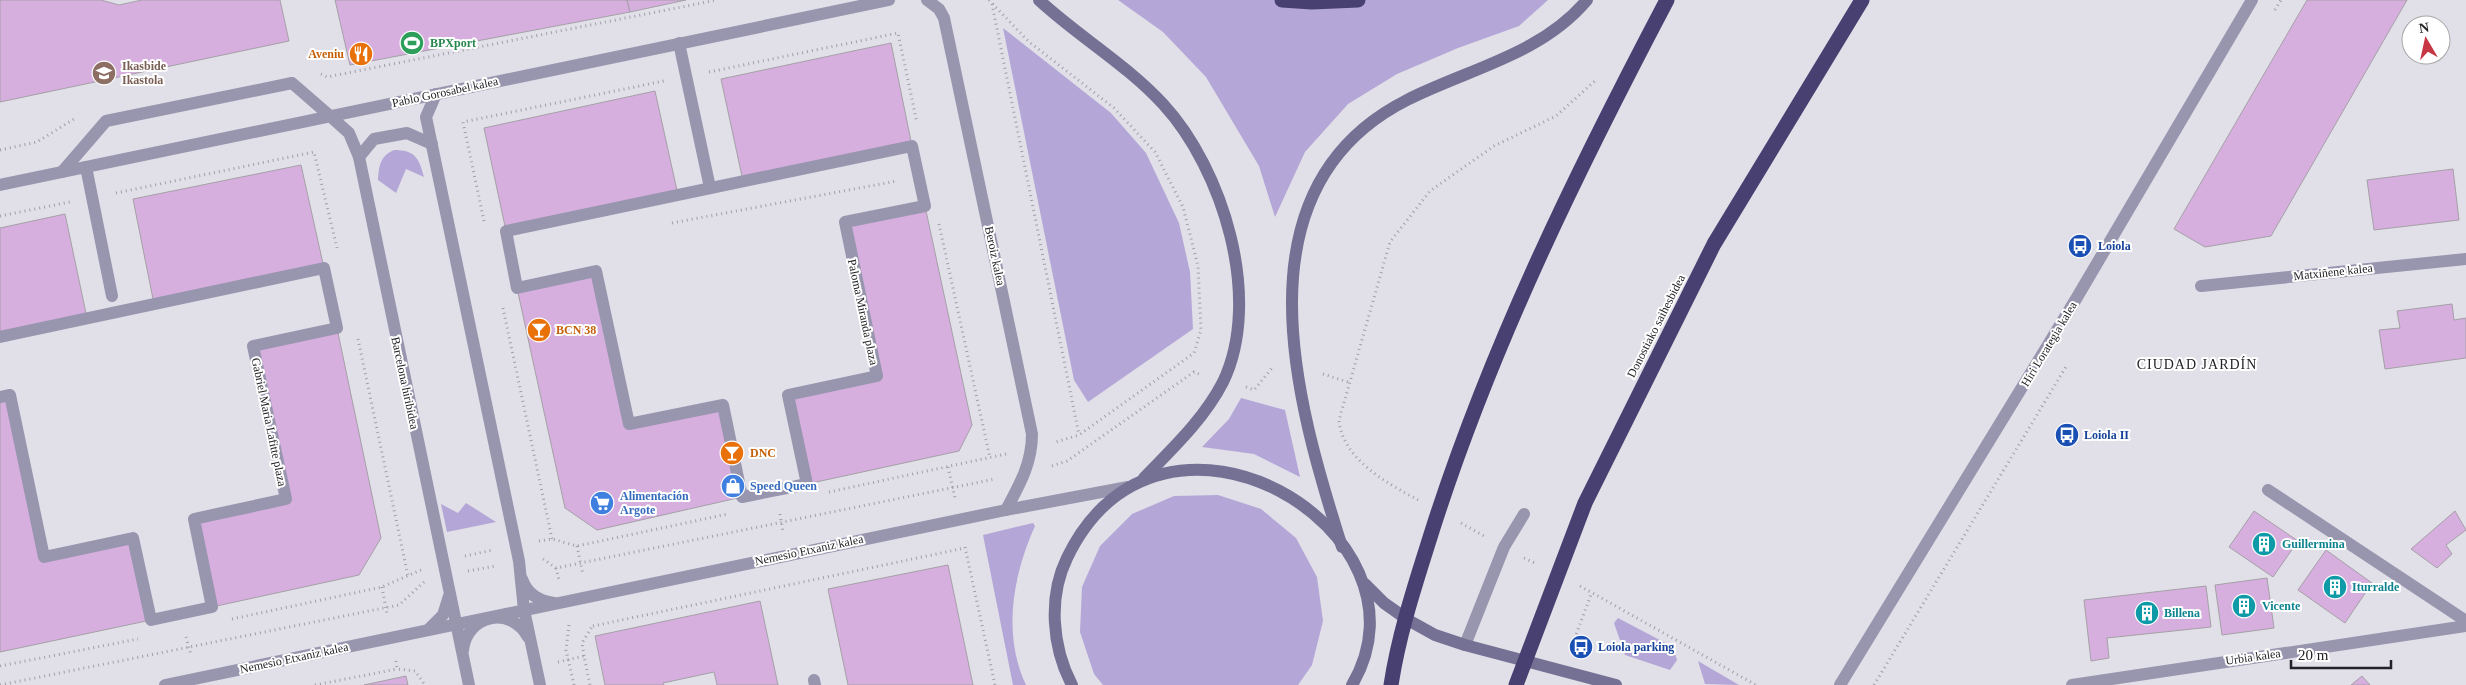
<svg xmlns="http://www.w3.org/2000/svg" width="2466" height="685" font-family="'Times New Roman',serif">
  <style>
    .green { fill: #b4a7d7 }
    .building { fill: #d6afdf; stroke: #a5a0a7 }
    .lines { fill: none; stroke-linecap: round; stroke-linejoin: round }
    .path { stroke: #a19fa6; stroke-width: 3; stroke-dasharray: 1 4; stroke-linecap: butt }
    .lane { stroke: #9895ae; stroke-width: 12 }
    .street { stroke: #9895ae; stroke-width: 12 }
    .secondary { stroke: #757194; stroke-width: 12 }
    .highway { stroke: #484070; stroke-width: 15 }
    .labels { text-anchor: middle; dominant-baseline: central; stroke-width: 4; stroke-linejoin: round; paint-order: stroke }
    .leisure-label { font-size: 12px; font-weight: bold; fill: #27864d; stroke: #fff; text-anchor: start }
    .food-label { font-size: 12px; font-weight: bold; fill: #c56008; stroke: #fff; text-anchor: start }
    .education-label { font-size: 12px; font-weight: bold; fill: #785e54; stroke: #fff; text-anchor: start }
    .street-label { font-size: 12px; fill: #232226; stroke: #fff }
    .transit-label { font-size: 12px; font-weight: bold; fill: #164399; stroke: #fff; text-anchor: start }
    .shop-label { font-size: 12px; font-weight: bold; fill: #366cbe; stroke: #fff; text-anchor: start }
    .culture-label { font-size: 12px; font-weight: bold; fill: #0d838f; stroke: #fff; text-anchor: start }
    .neighbourhood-label { font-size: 14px; letter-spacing: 1px; fill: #232226; stroke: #fff }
  </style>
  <rect width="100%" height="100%" fill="#e1dfe8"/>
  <g class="green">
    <path d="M1118,0H1548L1519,26L1458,48L1397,74L1348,104L1305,152L1275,217L1259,166L1206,77L1163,32Z"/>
    <path d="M1003,28L1111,113L1146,153L1179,223L1190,272L1193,329L1088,402L1074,380Z"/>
    <path d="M394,150C415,150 419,158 424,177L406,169L396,193L378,180C379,166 380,156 394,150Z"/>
    <path d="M1241,398L1285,410L1300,477L1254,454L1202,447L1229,419Z"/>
    <path d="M1218,495L1261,509L1296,538L1317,577L1323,621L1312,665L1298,685H1103L1094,674L1080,632L1082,587L1100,546L1132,514L1174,496Z"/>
    <path d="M466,503L496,522L447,532L441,504L458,513Z"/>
    <path d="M1033,523L1035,526C1013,575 1002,634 1026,685H1013L983,535Z"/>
    <path d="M1618,618L1673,647L1677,660L1670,670L1625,655L1614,623Z"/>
    <path d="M1698,661L1739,685L1705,684Z"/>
  </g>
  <g class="building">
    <path d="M0,0H101L119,5L142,0H280L289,41L0,102Z"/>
    <path d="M335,0H627L630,12L350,65Z"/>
    <path d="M627,0H686L630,12Z"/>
    <path d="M2307,0H2407L2271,236L2205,247L2174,229Z"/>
    <path d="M891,43L912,146L743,181L721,79Z"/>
    <path d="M655,91L678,195L506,231L484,128Z"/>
    <path d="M301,165L324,268L154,304L133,199Z"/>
    <path d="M2453,169L2459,220L2374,230L2367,180Z"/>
    <path d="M925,206L972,425L959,451L807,484L788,395L877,376L845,222Z"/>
    <path d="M65,214L87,318L0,337V228Z"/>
    <path d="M596,271L629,424L723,405L742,497L597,530L565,508L517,288Z"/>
    <path d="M2452,304L2454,320L2466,318V358L2385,369L2379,330L2400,328L2397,311Z"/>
    <path d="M337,328L381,538L359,575L212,607L194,519L286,499L253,346Z"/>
    <path d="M10,395L44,557L133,538L151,620L0,652V397Z"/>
    <path d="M2254,511L2298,541L2273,577L2229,547Z"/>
    <path d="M2455,511L2466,530L2446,545L2452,554L2437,568L2411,549Z"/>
    <path d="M2326,550L2372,583L2345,623L2298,590Z"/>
    <path d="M948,565L973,685H848L828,589Z"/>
    <path d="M2267,578L2274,628L2222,635L2215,585Z"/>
    <path d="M2206,586L2211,627L2107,638L2109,658L2091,661L2084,600Z"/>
    <path d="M760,601L778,685H717L714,672L663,683L664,685H605L595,636Z"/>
    <path d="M406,676L408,685H364Z"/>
    <path d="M2362,676L2370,685H2351Z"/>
  </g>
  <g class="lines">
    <g class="path">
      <path d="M989,0L1028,41L1114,108L1155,152L1183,207L1198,266L1201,330L1194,353L1079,435L1056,442"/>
      <path d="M992,4L1079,435"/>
      <path d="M2275,10L2281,0"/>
      <path d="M709,72L898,33L917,123"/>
      <path d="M321,74L327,77L717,0"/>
      <path d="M0,150L37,142L74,119"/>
      <path d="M116,193L314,152L337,248"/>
      <path d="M0,216L70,202"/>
      <path d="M484,221L463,122L664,81"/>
      <path d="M672,223L897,181"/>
      <path d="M939,224L990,458"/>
      <path d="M503,308L552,539"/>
      <path d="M358,339L408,576"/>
      <path d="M1323,374L1351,383"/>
      <path d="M1246,387L1254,390L1272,368"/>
      <path d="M1052,466L1067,461L1194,372L1199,374"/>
      <path d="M948,467L955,498"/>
      <path d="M829,492L1006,454"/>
      <path d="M1418,500C1387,483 1342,459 1339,420L1390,242L1430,191L1494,146L1556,116L1596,80"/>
      <path d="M780,514L783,532"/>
      <path d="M1461,523L1484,536"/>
      <path d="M539,541L552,539L577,546L728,514"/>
      <path d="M577,546L583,575"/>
      <path d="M965,547L995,685"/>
      <path d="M465,556L493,550"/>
      <path d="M1524,558L1537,564"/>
      <path d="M543,559L556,568L995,479"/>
      <path d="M556,568L559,580"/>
      <path d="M468,571L496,566"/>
      <path d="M1580,586L1756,685"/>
      <path d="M382,587L387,614"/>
      <path d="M232,619L382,587L421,570"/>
      <path d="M569,625L566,650L574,685"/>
      <path d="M593,626L965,548"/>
      <path d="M186,637L191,655"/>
      <path d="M1571,648L1592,592"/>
      <path d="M584,656L582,643L593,625"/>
      <path d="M396,661L397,669L415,671L425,685"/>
      <path d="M558,662L584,656L590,685"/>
      <path d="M0,666L138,639"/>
      <path d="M0,685L399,605L424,582"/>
      <path d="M315,685L397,669"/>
      <path d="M1874,685L2067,365"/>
    </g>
    <g class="lane">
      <path d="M679,43L709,183"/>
      <path d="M86,167L112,296"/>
      <path d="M62,172L106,121L292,83L330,116"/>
      <path d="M1465,645L1504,547L1524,514"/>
      <path d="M814,680L815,685"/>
    </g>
    <g class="street">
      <path d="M927,0L939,9L944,18L1032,434C1032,463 1020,484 1006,510"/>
      <path d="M436,94L426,117L519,561L524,610L540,685"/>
      <path d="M330,116L349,133L359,157L469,685"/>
      <path d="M912,146L925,206L845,222L877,376L788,395L807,484L742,497L723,405L629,424L596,271L517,288L506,231Z"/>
      <path d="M359,157L374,139L407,133L432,144"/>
      <path d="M0,185L889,0"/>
      <path d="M2201,286L2466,259"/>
      <path d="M0,337L324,268L337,328L253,346L286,499L194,519L212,607L151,620L133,538L44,557L10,395L0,397"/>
      <path d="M2268,490L2466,621"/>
      <path d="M522,579C527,594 539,601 554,603"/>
      <path d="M429,629L443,615L449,596"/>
      <path d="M463,650C467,615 510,605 528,637"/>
      <path d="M165,685L1006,510L1128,487"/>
      <path d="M1840,685L2076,299L2252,0"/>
      <path d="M2072,685L2466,626"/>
    </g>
    <g class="secondary">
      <path d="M1039,0C1079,37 1126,64 1163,104C1223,169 1263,299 1223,382C1204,419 1173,448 1144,478"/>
      <path d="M1342,547C1296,402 1233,188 1407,100C1468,69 1541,55 1587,0"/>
      <path d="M1365,584L1384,603L1408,620L1435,635L1465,645L1616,685"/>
      <path d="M1072,685C1052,647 1048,597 1067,558C1161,362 1443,532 1352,685"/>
    </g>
    <g class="highway">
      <path d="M1282,0L1312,2L1358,0"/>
      <path d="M1391,685C1399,632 1417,579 1433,528C1492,344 1577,171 1667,0"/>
      <path d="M1516,685L1585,503L1714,244L1862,0"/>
    </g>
  </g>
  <defs>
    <g id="stadium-disc" transform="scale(1.25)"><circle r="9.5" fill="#2e9e5b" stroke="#fff"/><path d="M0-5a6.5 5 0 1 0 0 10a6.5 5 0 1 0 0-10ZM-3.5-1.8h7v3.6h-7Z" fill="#fff"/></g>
    <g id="restaurant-disc" transform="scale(1.25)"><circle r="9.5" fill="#e8710a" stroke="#fff"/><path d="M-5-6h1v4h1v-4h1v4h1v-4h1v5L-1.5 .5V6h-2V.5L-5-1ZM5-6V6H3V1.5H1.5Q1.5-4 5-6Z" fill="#fff"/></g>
    <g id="school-disc" transform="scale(1.25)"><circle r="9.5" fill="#8d6e63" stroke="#fff"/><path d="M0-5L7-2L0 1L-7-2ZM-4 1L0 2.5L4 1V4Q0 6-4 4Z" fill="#fff"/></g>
    <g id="bus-disc" transform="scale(1.25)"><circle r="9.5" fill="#1a4fb4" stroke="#fff"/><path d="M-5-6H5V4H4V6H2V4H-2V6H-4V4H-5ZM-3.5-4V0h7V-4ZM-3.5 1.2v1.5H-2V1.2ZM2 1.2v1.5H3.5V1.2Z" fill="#fff"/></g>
    <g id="bar-disc" transform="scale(1.25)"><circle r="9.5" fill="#e8710a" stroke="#fff"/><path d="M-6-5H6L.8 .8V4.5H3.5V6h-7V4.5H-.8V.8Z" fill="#fff"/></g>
    <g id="shop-disc" transform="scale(1.25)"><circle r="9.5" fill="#3f7fe0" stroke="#fff"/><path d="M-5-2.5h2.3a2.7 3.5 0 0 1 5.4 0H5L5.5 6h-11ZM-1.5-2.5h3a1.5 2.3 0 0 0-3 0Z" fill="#fff"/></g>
    <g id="supermarket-disc" transform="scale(1.25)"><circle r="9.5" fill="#3f7fe0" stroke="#fff"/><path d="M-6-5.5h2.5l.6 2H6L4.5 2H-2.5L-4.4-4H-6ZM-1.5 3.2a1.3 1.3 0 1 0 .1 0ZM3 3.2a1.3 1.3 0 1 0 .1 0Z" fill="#fff"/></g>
    <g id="building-disc" transform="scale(1.25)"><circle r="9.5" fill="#0f9aa8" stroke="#fff"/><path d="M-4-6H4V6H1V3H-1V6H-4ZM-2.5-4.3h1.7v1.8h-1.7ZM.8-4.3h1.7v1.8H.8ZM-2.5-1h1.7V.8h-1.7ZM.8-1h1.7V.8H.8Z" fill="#fff"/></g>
  </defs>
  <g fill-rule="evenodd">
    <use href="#stadium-disc" x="412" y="43"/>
    <use href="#restaurant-disc" x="361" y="54"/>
    <use href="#school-disc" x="104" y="73"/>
    <use href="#bus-disc" x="2080" y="246"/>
    <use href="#bar-disc" x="539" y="330"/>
    <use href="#bus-disc" x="2067" y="435"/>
    <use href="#bar-disc" x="732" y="453"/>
    <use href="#shop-disc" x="733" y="486"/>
    <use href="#supermarket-disc" x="602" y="503"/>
    <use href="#building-disc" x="2264" y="544"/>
    <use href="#building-disc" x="2335" y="587"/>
    <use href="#building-disc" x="2244" y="606"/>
    <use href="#building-disc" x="2147" y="613"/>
    <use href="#bus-disc" x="1581" y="647"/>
  </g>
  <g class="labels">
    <g class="leisure-label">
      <text x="430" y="43">BPXport</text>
    </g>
    <g class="food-label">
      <text x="344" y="54" text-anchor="end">Aveniu</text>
      <text x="556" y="330">BCN 38</text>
      <text x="750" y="453">DNC</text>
    </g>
    <g class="education-label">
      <text x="122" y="66">Ikasbide<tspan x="122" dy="14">Ikastola</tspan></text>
    </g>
    <g class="street-label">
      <text transform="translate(445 92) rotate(-12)">Pablo Gorosabel kalea</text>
      <text transform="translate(995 256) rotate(78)">Beroiz kalea</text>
      <text transform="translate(2333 272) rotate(-6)">Matxiñene kalea</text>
      <text transform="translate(863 312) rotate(78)">Paloma Miranda plaza</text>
      <text transform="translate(1656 326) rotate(-63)">Donostiako saihesbidea</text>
      <text transform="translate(2049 344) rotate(-59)">Hiri Lorategia kalea</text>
      <text transform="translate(405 383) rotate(78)">Barcelona hiribidea</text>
      <text transform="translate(269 422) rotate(78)">Gabriel Maria Lafitte plaza</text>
      <text transform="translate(809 550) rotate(-12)">Nemesio Etxaniz kalea</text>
      <text transform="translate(2253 657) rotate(-8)">Urbia kalea</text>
      <text transform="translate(294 658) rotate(-12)">Nemesio Etxaniz kalea</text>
    </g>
    <g class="transit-label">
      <text x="2098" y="246">Loiola</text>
      <text x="2084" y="435">Loiola II</text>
      <text x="1598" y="647">Loiola parking</text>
    </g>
    <g class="shop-label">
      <text x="750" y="486">Speed Queen</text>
      <text x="620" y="496">Alimentación<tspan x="620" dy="14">Argote</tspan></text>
    </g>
    <g class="culture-label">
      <text x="2282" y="544">Guillermina</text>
      <text x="2352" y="587">Iturralde</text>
      <text x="2262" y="606">Vicente</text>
      <text x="2164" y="613">Billena</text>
    </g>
    <g class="neighbourhood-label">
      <text x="2197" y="364">CIUDAD JARDÍN</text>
    </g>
  </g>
  <g transform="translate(2426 40) rotate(351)"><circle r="24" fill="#ffffff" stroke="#a7a7a8"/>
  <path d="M0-4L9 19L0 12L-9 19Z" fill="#c63645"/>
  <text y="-8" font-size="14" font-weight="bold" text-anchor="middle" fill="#232226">N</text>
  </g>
  <path d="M2291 660v8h100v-8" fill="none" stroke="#232226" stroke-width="2.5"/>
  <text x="2298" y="660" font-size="15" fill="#232226" stroke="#ffffff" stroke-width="4" paint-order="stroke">20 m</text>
</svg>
